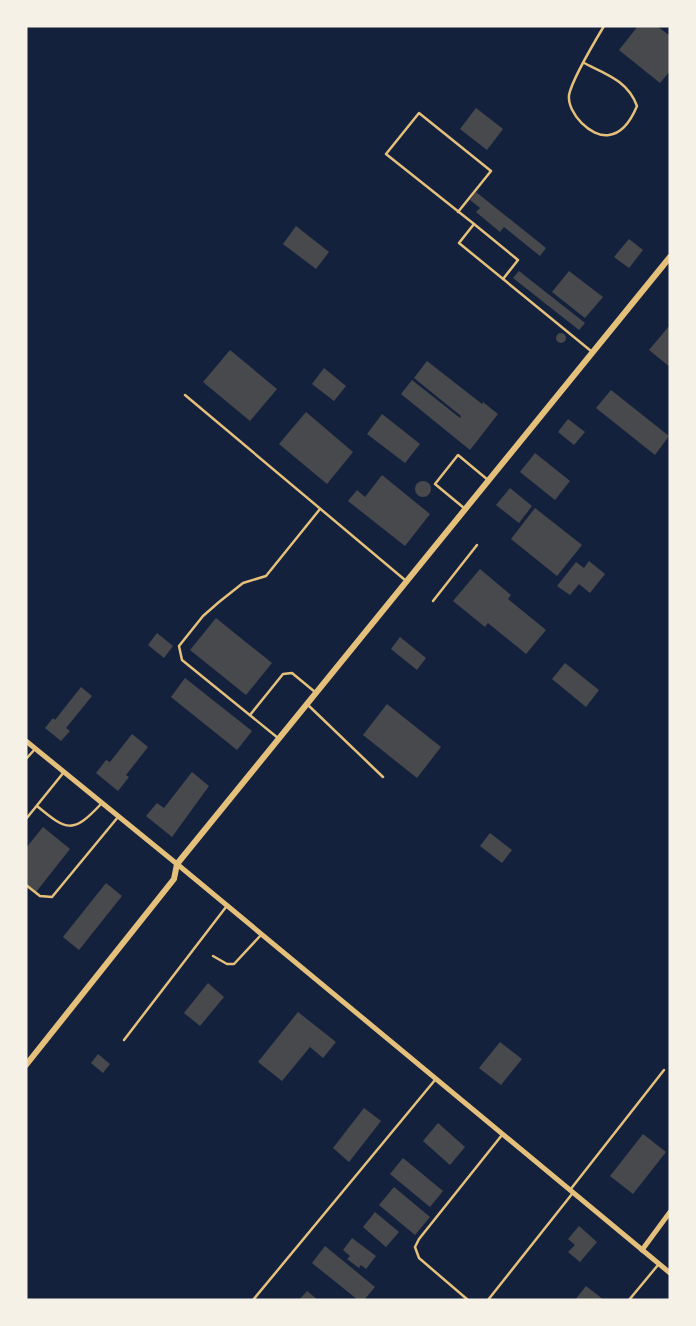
<svg xmlns="http://www.w3.org/2000/svg" width="696" height="1326" font-family="Overpass,sans-serif">
  <style>
    .building { fill: #48494c }
    .lines { fill: none; stroke-linecap: round; stroke-linejoin: round }
    .service { stroke: #e5c07b; stroke-width: 2.5 }
    .minor { stroke: #e5c07b; stroke-width: 5 }
    .tertiary { stroke: #e5c07b; stroke-width: 6 }
  </style>
  <rect width="100%" height="100%" fill="#14213d"/>
  <g class="building">
    <path d="M638,26H657L670,36V71L660,83L619,50Z"/>
    <path d="M476,108L503,129L487,150L460,129Z"/>
    <path d="M476,192L546,248L540,256L504,227L500,232L476,212L480,208L470,200Z"/>
    <path d="M296,226L329,252L316,269L283,244Z"/>
    <path d="M629,239L643,250L629,268L614,257Z"/>
    <path d="M519,271L585,323L579,330L513,278Z"/>
    <path d="M569,271L603,297L585,318L552,292Z"/>
    <path d="M670,325V367L649,350Z"/>
    <circle cx="561" cy="338" r="5"/>
    <path d="M230,350L277,389L250,421L203,382Z"/>
    <path d="M427,361L482,404L483,402L498,414L470,450L401,394L412,380L460,418L461,416L414,378Z"/>
    <path d="M324,368L346,386L334,401L312,384Z"/>
    <path d="M611,390L669,436L655,455L596,408Z"/>
    <path d="M306,412L353,452L327,484L279,444Z"/>
    <path d="M382,414L420,444L405,463L367,434Z"/>
    <path d="M568,419L585,432L574,445L558,432Z"/>
    <path d="M535,453L570,481L555,500L520,472Z"/>
    <path d="M382,475L430,514L405,546L348,501L357,490L365,497Z"/>
    <circle cx="423" cy="489" r="8"/>
    <path d="M510,488L532,506L519,523L496,505Z"/>
    <path d="M535,508L582,545L557,576L511,539Z"/>
    <path d="M589,561L605,574L590,593L579,584L570,595L557,586L576,562L584,568Z"/>
    <path d="M480,569L511,595L508,599L546,630L526,654L488,623L485,627L453,601Z"/>
    <path d="M216,618L272,663L246,695L190,650Z"/>
    <path d="M157,633L173,646L164,658L148,645Z"/>
    <path d="M400,637L426,658L417,670L391,649Z"/>
    <path d="M565,663L599,690L586,707L552,679Z"/>
    <path d="M185,678L252,731L237,750L171,697Z"/>
    <path d="M81,687L92,696L66,728L70,731L61,741L45,728L53,718L55,720Z"/>
    <path d="M387,704L441,747L417,778L363,735Z"/>
    <path d="M132,734L148,747L126,775L129,777L118,791L96,773L106,760L110,762Z"/>
    <path d="M192,772L209,786L172,837L146,816L157,803L164,808Z"/>
    <path d="M43,827L70,849L36,892L26,884V848Z"/>
    <path d="M490,833L512,850L502,863L480,846Z"/>
    <path d="M106,883L122,896L79,950L63,937Z"/>
    <path d="M208,983L224,997L200,1026L184,1013Z"/>
    <path d="M298,1012L336,1042L323,1058L310,1047L282,1081L258,1062Z"/>
    <path d="M500,1042L522,1059L501,1085L479,1068Z"/>
    <path d="M98,1054L110,1064L103,1073L91,1063Z"/>
    <path d="M364,1108L381,1121L349,1162L333,1148Z"/>
    <path d="M438,1123L465,1147L450,1165L423,1141Z"/>
    <path d="M643,1134L666,1152L633,1194L610,1176Z"/>
    <path d="M403,1158L443,1191L430,1207L390,1174Z"/>
    <path d="M394,1187L430,1217L415,1235L379,1205Z"/>
    <path d="M375,1212L399,1232L386,1247L363,1227Z"/>
    <path d="M579,1226L597,1242L580,1262L568,1252L575,1245L568,1239Z"/>
    <path d="M352,1238L376,1256L366,1269L361,1265L359,1268L347,1259L350,1256L343,1250Z"/>
    <path d="M325,1246L375,1287L364,1300H358L312,1263Z"/>
    <path d="M586,1286L604,1300H575Z"/>
    <path d="M307,1291L318,1300H299Z"/>
  </g>
  <g class="lines">
    <g class="service">
      <path d="M584,63C606,74 628,81 637,106C632,118 624,133 609,135C591,138 567,113 569,95C572,80 595,41 604,26"/>
      <path d="M458,212L491,171L419,113L386,154L474,224L459,243L591,351"/>
      <path d="M474,224L518,260L503,279"/>
      <path d="M185,395L405,580"/>
      <path d="M464,508L435,484L458,455L488,480"/>
      <path d="M433,601L477,545"/>
      <path d="M308,705L383,777"/>
      <path d="M250,715L283,674L292,673L315,692"/>
      <path d="M278,738L182,660L179,646L203,616L219,602L243,583L266,576L320,509"/>
      <path d="M26,759L35,749"/>
      <path d="M37,806C67,831 73,834 101,804"/>
      <path d="M26,819L64,772"/>
      <path d="M26,885L40,896L52,897L118,817"/>
      <path d="M213,956L227,964H234L261,935"/>
      <path d="M124,1040L226,907"/>
      <path d="M570,1190L664,1070"/>
      <path d="M253,1300L435,1080"/>
      <path d="M468,1300L419,1258L415,1247L419,1239L502,1135"/>
      <path d="M488,1300L572,1194"/>
      <path d="M629,1300L658,1265"/>
    </g>
    <g class="minor">
      <path d="M26,741L177,864L670,1273"/>
      <path d="M642,1250L670,1212"/>
    </g>
    <path class="tertiary" d="M26,1065L174,879L177,864L670,257"/>
  </g>
  <rect width="696" height="1326" fill="none" stroke="#f6f1e7" stroke-width="55"/>
</svg>
